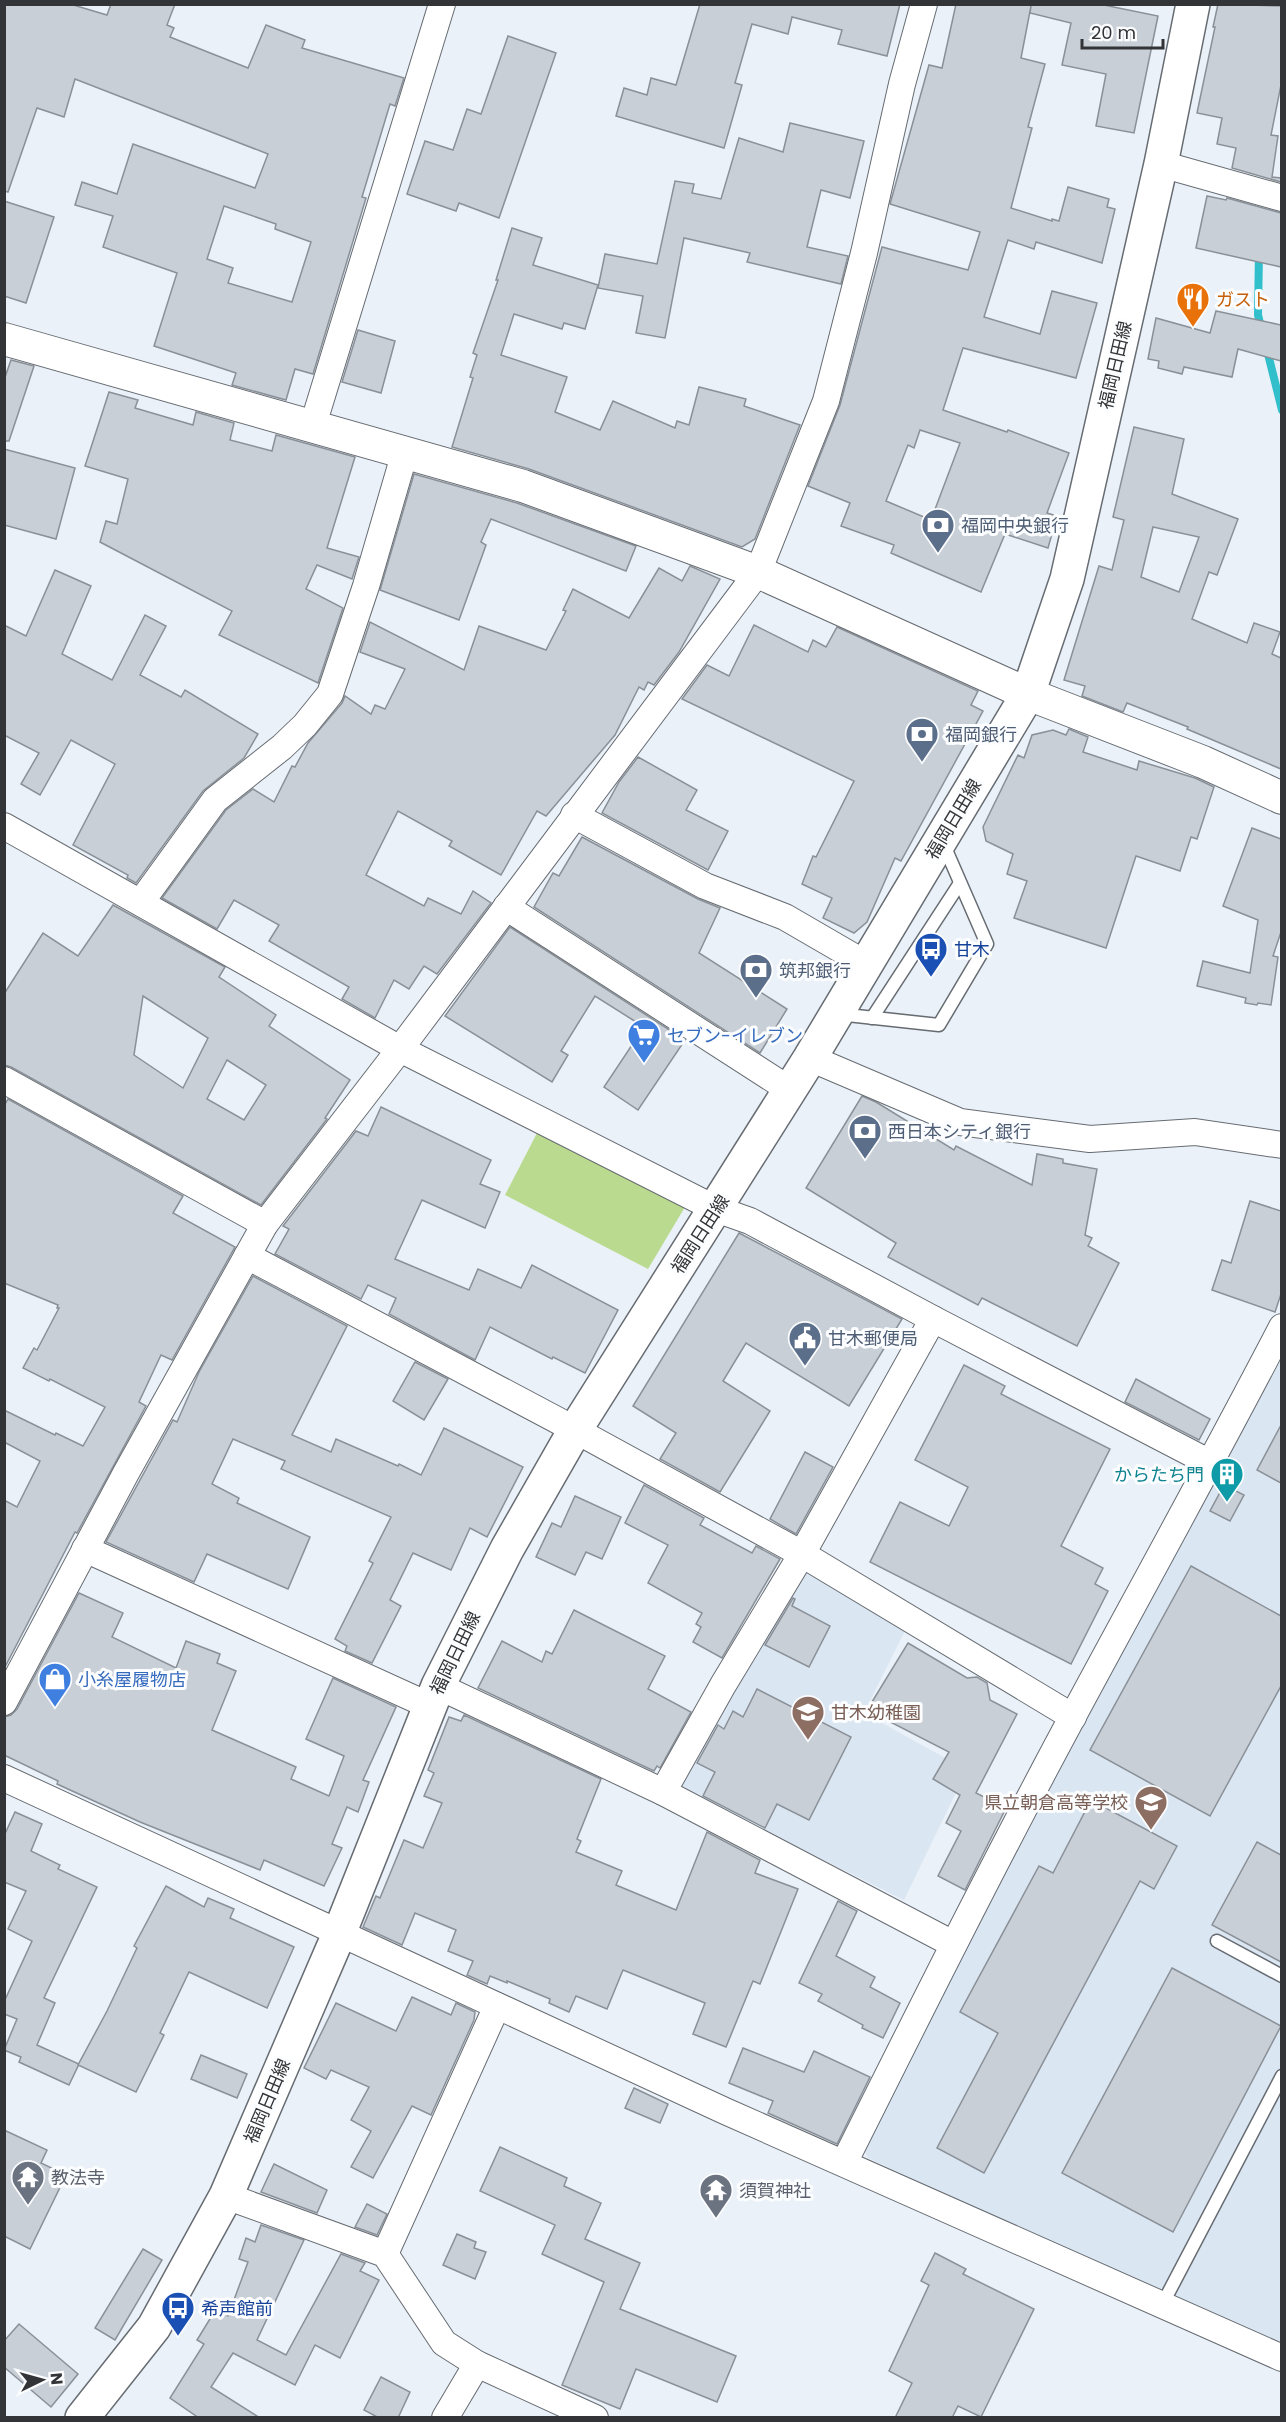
<svg xmlns="http://www.w3.org/2000/svg" width="1286" height="2422" font-family="Poppins,'Noto Sans JP',sans-serif">
  <style>
    .built { fill: #dbe6f3 }
    .green { fill: #badb8f }
    .lines { fill: none; stroke-linecap: round; stroke-linejoin: round }
    .stream { stroke: #30bfcb; stroke-width: 8 }
    .building { fill: #c9cfd6; stroke: #8a9097; stroke-width: 1.5; fill-rule: evenodd }
    .service-casing { stroke: #676c72; stroke-width: 15 }
    .minor-casing { stroke: #676c72; stroke-width: 28 }
    .tertiary-casing { stroke: #676c72; stroke-width: 34 }
    .secondary-casing { stroke: #676c72; stroke-width: 36 }
    .service { stroke: #fff; stroke-width: 12 }
    .minor { stroke: #fff; stroke-width: 26 }
    .tertiary { stroke: #fff; stroke-width: 32 }
    .secondary { stroke: #fff; stroke-width: 33 }
    .labels { text-anchor: middle; dominant-baseline: central; stroke-width: 6; stroke-linejoin: round; paint-order: stroke }
    .food-label { font-size: 18px; fill: #c56008; stroke: #fcfdff; text-anchor: start }
    .street-label { font-size: 18px; fill: #323437; stroke: #fcfdff }
    .service-label { font-size: 18px; fill: #4e5e75; stroke: #fcfdff; text-anchor: start }
    .transit-label { font-size: 18px; fill: #164399; stroke: #fcfdff; text-anchor: start }
    .shop-label { font-size: 18px; fill: #366cbe; stroke: #fcfdff; text-anchor: start }
    .culture-label { font-size: 18px; fill: #0d838f; stroke: #fcfdff; text-anchor: end }
    .education-label { font-size: 18px; fill: #785e54; stroke: #fcfdff; text-anchor: start }
    .worship-label { font-size: 18px; fill: #5b616d; stroke: #fcfdff; text-anchor: start }
  </style>
  <rect width="100%" height="100%" fill="#eaf1f8"/>
  <g class="built">
    <path d="M1281,1357V2349L868,2158L862,2146L997,1874Z"/>
    <path d="M806,1565L908,1625L864,1713L967,1770L904,1900L675,1786Z"/>
  </g>
  <path class="green" d="M537,1133L685,1207L648,1269L505,1195Z"/>
  <g class="lines">
    <g class="stream">
      <path d="M1280,33L1282,18"/>
      <path d="M1259,251L1258,315L1262,331"/>
      <path d="M1266,346L1282,410"/>
    </g>
  </g>
  <g class="building">
    <path d="M4,4H70L107,15L111,4H175L167,25L174,28L170,37L248,68L266,25L305,40L302,48L404,78L395,106L390,104L362,197L366,198L313,374L295,369L286,400L232,385L236,373L154,346L177,273L103,247L113,216L75,205L82,182L117,194L133,144L255,188L268,154L75,79L64,117L37,108L8,192L4,191ZM224,206L276,224L275,229L311,242L292,302L228,283L233,268L207,259Z"/>
    <path d="M700,4H900L887,56L838,44L842,30L792,17L788,34L752,24L735,83L742,85L724,148L616,116L624,88L647,95L651,78L676,85Z"/>
    <path d="M956,4H1099L1158,16L1134,133L1096,126L1106,74L1062,65L1071,23L1030,13L1031,6L1021,58L1045,64L1028,127L1032,128L1011,208L1052,221V219L1059,221L1068,187L1109,199L1107,207L1115,209L1102,263L1036,242L1034,249L1008,240L984,317L1040,334L1052,291L1097,303L1076,378L963,348L943,410L1007,432L1008,430L1069,453L1047,513L1057,516L1048,548L1005,534L981,592L891,553L894,545L841,526L850,503L808,486L840,405L882,247L968,270L980,232L890,204L929,65L942,68ZM920,430L960,443L931,520L886,501L908,445L914,448Z"/>
    <path d="M1218,4L1281,6V85L1271,135L1278,136L1272,177L1281,178V182L1232,168L1236,148L1217,144L1222,118L1197,113L1215,27H1213Z"/>
    <path d="M508,36L556,53L499,218L459,203L456,211L407,194L425,141L453,150L467,109L481,114Z"/>
    <path d="M790,123L864,141L850,198L821,190L807,247L848,256L841,284L747,262L750,253L684,238L665,338L636,333L643,296L598,288L605,254L657,264L675,181L694,184L692,193L721,199L739,138L783,152Z"/>
    <path d="M1207,196L1226,200L1227,198L1281,213V267L1196,248Z"/>
    <path d="M4,201L54,217L26,303L4,296Z"/>
    <path d="M512,228L542,238L533,265L598,285L585,329L564,323L562,329L514,314L501,355L567,377L555,412L600,430L613,401L675,428L677,421L689,425L699,387L746,399L744,406L800,425L755,539L742,547L529,469L452,447L473,378L470,377L477,355L473,353L498,280H496Z"/>
    <path d="M1216,311L1281,325V361L1238,349L1232,377L1184,367L1182,374L1158,368L1159,361L1148,359L1156,318L1210,333Z"/>
    <path d="M358,330L395,341L381,393L342,382Z"/>
    <path d="M11,360L34,366L9,441H4V380Z"/>
    <path d="M109,392L138,400L135,408L193,425L196,412L234,423L230,440L272,451L276,435L355,457L327,548L359,557L352,579L317,565L306,589L343,608L318,683L219,635L232,611L100,542L106,521L117,524L128,479L85,466Z"/>
    <path d="M1134,427L1184,439L1172,494L1238,519L1217,575L1209,572L1192,619L1247,643L1254,623L1280,632L1272,654L1281,658V769L1187,729L1188,727L1127,703L1123,712L1082,696L1085,686L1064,680L1099,566L1112,570L1124,520L1113,517ZM1153,527L1199,537L1179,592L1141,577Z"/>
    <path d="M4,449L75,468L56,539L4,525Z"/>
    <path d="M414,474L517,503L636,546L626,571L491,519L481,542L486,545L459,620L380,590Z"/>
    <path d="M690,566L720,579L679,652L654,685L648,682L644,690L639,687L615,735L546,816L537,811L501,875L449,846L452,841L398,811L366,875L424,906L428,898L461,914L473,891L491,903L437,974L424,966L409,989L394,980L375,1018L342,999L349,987L269,941L279,925L234,900L217,929L162,898L226,810L253,789L274,802L292,766L295,767L308,743L342,703L345,696L371,714L375,705L385,709L405,669L360,652L370,622L464,670L479,626L546,650L566,611L563,610L573,589L629,618L659,568L682,581Z"/>
    <path d="M55,570L91,586L62,654L112,680L145,615L166,626L140,675L181,697L185,690L258,734L244,758L203,791L136,883L127,878L128,875L73,845L115,764L71,740L40,795L21,784L39,753L4,735V625L26,636Z"/>
    <path d="M754,625L808,652L813,640L826,647L837,627L978,691L971,705L983,711L901,861L895,858L867,922L854,933L823,918L832,898L802,884L813,856L816,857L854,781L682,699L707,665L729,676Z"/>
    <path d="M1069,729L1088,737L1083,752L1137,770L1139,761L1195,778L1214,787L1197,839L1191,837L1180,871L1136,856L1106,948L1014,918L1027,881L1007,874L1013,854L986,841L983,827L1018,755L1024,758L1032,735L1053,730L1066,735Z"/>
    <path d="M638,757L697,790L686,810L728,831L708,870L602,813L619,782Z"/>
    <path d="M1252,828L1281,839V932L1273,956L1278,957L1271,1005L1258,1003L1257,1005L1245,1003L1246,998L1197,986L1203,961L1250,973L1258,920L1223,906Z"/>
    <path d="M582,837L698,899L720,908L699,953L787,1009L760,1053L534,907L553,873L559,876Z"/>
    <path d="M113,905L225,967L219,977L276,1015L269,1026L350,1080L325,1118L327,1119L261,1205L11,1067L4,1065V994L43,933L78,956ZM143,996L208,1038L183,1088L134,1055ZM227,1060L266,1085L244,1120L207,1099Z"/>
    <path d="M510,927L685,1040L638,1110L604,1087L644,1027L595,996L561,1051L568,1055L552,1082L445,1016Z"/>
    <path d="M862,1096L876,1102L954,1150L956,1146L1032,1185L1037,1154L1063,1159V1163L1097,1169L1085,1235L1092,1238L1088,1246L1119,1263L1077,1346L982,1298L978,1305L888,1257L896,1243L806,1188Z"/>
    <path d="M8,1099L183,1196L173,1213L235,1247L172,1360L161,1355L139,1402L146,1406L77,1533L75,1532L4,1669V1500L17,1507L40,1461L4,1442V1410L55,1435L56,1433L83,1446L105,1407L50,1379L49,1381L23,1368L34,1348L37,1350L59,1308H57L58,1305L4,1283V1106Z"/>
    <path d="M381,1107L491,1160L480,1184L500,1192L485,1228L422,1200L395,1259L469,1290L478,1269L521,1288L532,1265L618,1310L585,1373L553,1357L552,1359L490,1327L475,1360L389,1314L396,1298L368,1285L361,1299L275,1254L289,1229L283,1226L356,1131L368,1136Z"/>
    <path d="M1250,1201L1281,1211V1294L1275,1312L1212,1290L1222,1260L1231,1263Z"/>
    <path d="M739,1233L902,1319L849,1406L746,1343L723,1381L770,1411L720,1492L660,1459L676,1433L633,1406Z"/>
    <path d="M253,1276L347,1326L292,1435L331,1452L336,1439L398,1466L399,1464L421,1475L444,1428L523,1467L487,1537L470,1528L451,1570L413,1553L390,1600L401,1606L372,1663L345,1651L347,1646L335,1639L373,1563L369,1561L391,1517L281,1469L285,1461L233,1439L212,1484L239,1498L237,1503L310,1537L288,1589L207,1554L194,1582L106,1542L173,1420L177,1422L199,1372Z"/>
    <path d="M415,1362L448,1379L424,1420L393,1401Z"/>
    <path d="M964,1365L1005,1386L1001,1394L1110,1449L1061,1546L1103,1568L1095,1584L1108,1591L1071,1664L870,1562L900,1502L949,1526L968,1487L915,1460Z"/>
    <path d="M1136,1379L1210,1419L1199,1440L1125,1402Z"/>
    <path d="M1281,1425V1483L1257,1470Z"/>
    <path d="M805,1452L833,1467L796,1534L770,1519Z"/>
    <path d="M644,1485L704,1518L700,1525L752,1553L756,1546L780,1559L722,1658L693,1642L701,1627L696,1624L702,1613L648,1583L668,1545L625,1523Z"/>
    <path d="M1224,1485L1244,1495L1230,1521L1210,1511Z"/>
    <path d="M575,1496L621,1517L602,1559L586,1552L575,1575L536,1557L552,1523L561,1527Z"/>
    <path d="M1191,1566L1281,1616V1686L1210,1816L1090,1750Z"/>
    <path d="M79,1593L123,1613L112,1637L176,1668L186,1641L220,1654L217,1663L236,1671L212,1730L296,1767L291,1779L329,1796L344,1756L306,1739L333,1678L396,1707L363,1780L369,1782L358,1812L347,1807L332,1844L342,1848L324,1886L264,1860L260,1870L140,1822L57,1784L58,1781L4,1755V1717L11,1715L17,1709Z"/>
    <path d="M793,1598L795,1599L792,1606L830,1626L809,1667L765,1645Z"/>
    <path d="M574,1610L665,1656L648,1689L691,1712L660,1768L657,1766L654,1771L478,1688L502,1641L542,1662L546,1651L552,1654Z"/>
    <path d="M908,1643L967,1678L977,1677L987,1683L990,1700L1017,1714L976,1793L1006,1808L965,1890L938,1876L961,1831L946,1823L960,1795L933,1779L949,1752L867,1710Z"/>
    <path d="M757,1689L851,1737L809,1820L777,1804L765,1828L703,1796L715,1772L697,1763L718,1725L724,1729L733,1711L743,1717Z"/>
    <path d="M464,1715L601,1779L577,1839L581,1841L576,1852L622,1871L616,1885L676,1910L707,1832L760,1860L755,1873L798,1889L760,1984L753,1981L726,2047L693,2034L705,2003L623,1970L607,2009L576,1996L569,2012L549,2003L550,1999L507,1981V1983L490,1976L487,1984L467,1975L473,1961L448,1951L456,1930L415,1913L402,1945L363,1927L376,1896L380,1898L404,1840L423,1848L442,1803L424,1796L434,1773L428,1770L449,1717L461,1721Z"/>
    <path d="M1091,1800L1177,1846L1154,1889L1140,1881L984,2173L937,2148L998,2033L960,2012L1039,1866L1053,1873Z"/>
    <path d="M15,1812L42,1824L31,1851L60,1865L58,1869L97,1887L44,1998L55,2003L37,2045L79,2064L69,2085L19,2062L21,2057L4,2050L17,2019L4,2014V2002L32,1941L8,1929L26,1891L4,1882V1836Z"/>
    <path d="M1257,1842L1281,1855V1962L1212,1925Z"/>
    <path d="M166,1886L204,1907L208,1898L234,1909L230,1918L294,1947L267,2008L189,1972L160,2033L164,2035L136,2092L78,2065L107,2011L137,1948L134,1946Z"/>
    <path d="M838,1901L857,1911L836,1956L875,1977L870,1987L900,2003L883,2038L862,2028L863,2025L818,2001L822,1994L799,1983Z"/>
    <path d="M1172,1968L1281,2026L1173,2232L1062,2173Z"/>
    <path d="M412,1997L451,2015L456,2003L475,2012L474,2020L431,2115L412,2106L373,2178L351,2167L371,2131L351,2120L369,2087L331,2070L326,2079L304,2068L336,2003L396,2031Z"/>
    <path d="M743,2048L804,2072L814,2051L870,2077L837,2144L768,2113L773,2101L729,2083Z"/>
    <path d="M201,2055L247,2074L237,2098L191,2079Z"/>
    <path d="M634,2088L668,2104L660,2123L625,2108Z"/>
    <path d="M4,2130L47,2150L41,2163L66,2175L30,2249L4,2236Z"/>
    <path d="M500,2147L567,2178L564,2186L601,2203L585,2239L640,2263L620,2309L736,2356L717,2402L636,2369L620,2409L562,2385L604,2282L542,2254L555,2225L480,2191Z"/>
    <path d="M274,2164L327,2190L317,2213L261,2192Z"/>
    <path d="M367,2204L387,2214L377,2235L355,2227Z"/>
    <path d="M261,2225L304,2240L257,2340L286,2355L341,2254L365,2263L360,2271L379,2280L340,2358L315,2345L295,2385L233,2353L211,2387L260,2418H199L170,2398L204,2344L197,2340L216,2309L228,2316L248,2262L239,2259L246,2238L255,2242Z"/>
    <path d="M457,2234L476,2242L474,2248L486,2252L475,2279L443,2265Z"/>
    <path d="M143,2249L162,2260L115,2340L95,2328Z"/>
    <path d="M935,2253L966,2269L963,2274L1034,2309L981,2417L958,2406L952,2418H895L912,2383L889,2371L929,2285L921,2281Z"/>
    <path d="M19,2324L78,2374L51,2407L4,2367V2341Z"/>
    <path d="M381,2377L410,2392L398,2418H379L364,2410Z"/>
  </g>
  <g class="lines">
    <g class="service-casing">
      <g id="service">
        <path d="M838,1014L939,1025L987,944L943,843"/>
        <path d="M872,1018L960,883"/>
        <path d="M1217,1941L1282,1976"/>
        <path d="M1162,2305L1282,2076"/>
      </g>
    </g>
    <g class="minor-casing">
      <g id="minor">
        <path d="M1161,164L1282,198"/>
        <path d="M313,425L442,4"/>
        <path d="M574,815L705,886L785,917L866,964"/>
        <path d="M4,826L400,1049L716,1209L750,1221L933,1319L1212,1464"/>
        <path d="M141,902L215,800L282,747L305,725L330,694L366,586L405,452"/>
        <path d="M506,907L790,1090"/>
        <path d="M810,1058L960,1122L1090,1139L1195,1132L1282,1145"/>
        <path d="M4,1080L265,1224"/>
        <path d="M247,1256L557,1420L802,1554L1073,1717"/>
        <path d="M85,1549L430,1706"/>
        <path d="M438,1686L663,1792L953,1944"/>
        <path d="M4,1702L126,1473L265,1224L400,1049L758,572L826,401L864,253L902,84L924,4"/>
        <path d="M4,1778L725,2111L1282,2358"/>
        <path d="M663,1792L723,1685L802,1554L933,1319"/>
        <path d="M844,2163C919,2013 994,1863 1073,1716C1143,1586 1214,1458 1282,1327"/>
        <path d="M226,2196L385,2254L444,2343L477,2364L595,2418"/>
        <path d="M385,2254L497,2006"/>
        <path d="M445,2418L477,2364"/>
      </g>
    </g>
    <g class="tertiary-casing">
      <path id="tertiary" d="M4,339L523,486L758,572L1028,694L1203,762L1282,798"/>
    </g>
    <g class="secondary-casing">
      <path id="secondary" d="M82,2418L154,2327L226,2196L339,1934L438,1686L507,1549L575,1430L810,1058L1028,694L1067,579L1161,164L1193,4"/>
    </g>
    <use href="#service" class="service"/>
    <use href="#minor" class="minor"/>
    <use href="#tertiary" class="tertiary"/>
    <use href="#secondary" class="secondary"/>
  </g>
  <defs>
    <g id="restaurant-pin" transform="scale(1.725)"><path d="M0 17L-7.5 6A9.5 9.5 0 1 1 7.5 6Z" fill="#e8710a" stroke="#fcfdff"/><path d="M-5-6h1v4h1v-4h1v4h1v-4h1v5L-1.5 .5V6h-2V.5L-5-1ZM5-6V6H3V1.5H1.5Q1.5-4 5-6Z" fill="#fff"/></g>
    <g id="bank-pin" transform="scale(1.725)"><path d="M0 17L-7.5 6A9.5 9.5 0 1 1 7.5 6Z" fill="#5c6f8a" stroke="#fcfdff"/><path d="M-6-4H6V4H-6ZM0-2.3a2.3 2.3 0 1 0 0 4.6a2.3 2.3 0 1 0 0-4.6Z" fill="#fff"/></g>
    <g id="bus-pin" transform="scale(1.725)"><path d="M0 17L-7.5 6A9.5 9.5 0 1 1 7.5 6Z" fill="#1a4fb4" stroke="#fcfdff"/><path d="M-5-6H5V4H4V6H2V4H-2V6H-4V4H-5ZM-3.5-4V0h7V-4ZM-3.5 1.2v1.5H-2V1.2ZM2 1.2v1.5H3.5V1.2Z" fill="#fff"/></g>
    <g id="supermarket-pin" transform="scale(1.725)"><path d="M0 17L-7.5 6A9.5 9.5 0 1 1 7.5 6Z" fill="#3f7fe0" stroke="#fcfdff"/><path d="M-6-5.5h2.5l.6 2H6L4.5 2H-2.5L-4.4-4H-6ZM-1.5 3.2a1.3 1.3 0 1 0 .1 0ZM3 3.2a1.3 1.3 0 1 0 .1 0Z" fill="#fff"/></g>
    <g id="civic-pin" transform="scale(1.725)"><path d="M0 17L-7.5 6A9.5 9.5 0 1 1 7.5 6Z" fill="#5c6f8a" stroke="#fcfdff"/><path d="M-.6-6.5H3V-4.5H.6V-3L4-1V1h2V6H-6V1h2V-1L-.6-3ZM-1.2 2.5V6h2.4V2.5Z" fill="#fff"/></g>
    <g id="building-pin" transform="scale(1.725)"><path d="M0 17L-7.5 6A9.5 9.5 0 1 1 7.5 6Z" fill="#0f9aa8" stroke="#fcfdff"/><path d="M-4-6H4V6H1V3H-1V6H-4ZM-2.5-4.3h1.7v1.8h-1.7ZM.8-4.3h1.7v1.8H.8ZM-2.5-1h1.7V.8h-1.7ZM.8-1h1.7V.8H.8Z" fill="#fff"/></g>
    <g id="shop-pin" transform="scale(1.725)"><path d="M0 17L-7.5 6A9.5 9.5 0 1 1 7.5 6Z" fill="#3f7fe0" stroke="#fcfdff"/><path d="M-5-2.5h2.3a2.7 3.5 0 0 1 5.4 0H5L5.5 6h-11ZM-1.5-2.5h3a1.5 2.3 0 0 0-3 0Z" fill="#fff"/></g>
    <g id="school-pin" transform="scale(1.725)"><path d="M0 17L-7.5 6A9.5 9.5 0 1 1 7.5 6Z" fill="#8d6e63" stroke="#fcfdff"/><path d="M0-5L7-2L0 1L-7-2ZM-4 1L0 2.5L4 1V4Q0 6-4 4Z" fill="#fff"/></g>
    <g id="temple-pin" transform="scale(1.725)"><path d="M0 17L-7.5 6A9.5 9.5 0 1 1 7.5 6Z" fill="#6b7280" stroke="#fcfdff"/><path d="M0-6L5-2H3V0L6.5 2.5H4V6H1.5V3h-3V6H-4V2.5H-6.5L-3 0V-2H-5Z" fill="#fff"/></g>
  </defs>
  <g fill-rule="evenodd">
    <use href="#restaurant-pin" x="1193" y="299"/>
    <use href="#bank-pin" x="938" y="525"/>
    <use href="#bank-pin" x="922" y="734"/>
    <use href="#bus-pin" x="931" y="949"/>
    <use href="#bank-pin" x="756" y="970"/>
    <use href="#supermarket-pin" x="644" y="1035"/>
    <use href="#bank-pin" x="865" y="1131"/>
    <use href="#civic-pin" x="805" y="1338"/>
    <use href="#building-pin" x="1227" y="1474"/>
    <use href="#shop-pin" x="55" y="1679"/>
    <use href="#school-pin" x="808" y="1712"/>
    <use href="#school-pin" x="1151" y="1802"/>
    <use href="#temple-pin" x="28" y="2177"/>
    <use href="#temple-pin" x="716" y="2190"/>
    <use href="#bus-pin" x="178" y="2308"/>
  </g>
  <g class="labels">
    <g class="food-label">
      <text x="1216" y="299">ガスト</text>
    </g>
    <g class="street-label">
      <text transform="translate(1115 365) rotate(-77)">福岡日田線</text>
      <text transform="translate(953 819) rotate(-59)">福岡日田線</text>
      <text transform="translate(700 1234) rotate(-57)">福岡日田線</text>
      <text transform="translate(455 1653) rotate(-64)">福岡日田線</text>
      <text transform="translate(267 2101) rotate(-67)">福岡日田線</text>
    </g>
    <g class="service-label">
      <text x="961" y="525">福岡中央銀行</text>
      <text x="945" y="734">福岡銀行</text>
      <text x="779" y="970">筑邦銀行</text>
      <text x="888" y="1131">西日本シティ銀行</text>
      <text x="828" y="1338">甘木郵便局</text>
    </g>
    <g class="transit-label">
      <text x="954" y="949">甘木</text>
      <text x="201" y="2308">希声館前</text>
    </g>
    <g class="shop-label">
      <text x="667" y="1035">セブン-イレブン</text>
      <text x="78" y="1679">小糸屋履物店</text>
    </g>
    <g class="culture-label">
      <text x="1204" y="1474">からたち門</text>
    </g>
    <g class="education-label">
      <text x="831" y="1712">甘木幼稚園</text>
      <text x="1128" y="1802" text-anchor="end">県立朝倉高等学校</text>
    </g>
    <g class="worship-label">
      <text x="51" y="2177">教法寺</text>
      <text x="739" y="2190">須賀神社</text>
    </g>
  </g>
  <rect width="1286" height="2422" fill="none" stroke="#323437" stroke-width="12"/>
  <g transform="translate(42 2380) rotate(85)" stroke="#fcfdff" stroke-width="4.5" paint-order="stroke">
  <path d="M0-4.5L10 22L0 15L-10 22Z" fill="#323437"/>
  <text y="-9" font-size="16" font-weight="bold" text-anchor="middle" fill="#323437">N</text>
  </g>
  <path d="M1082 39v9h81v-9" fill="none" stroke="#323437" stroke-width="3"/>
  <text x="1091" y="39" font-size="18" fill="#323437" stroke="#fcfdff" stroke-width="4.5" paint-order="stroke">20 m</text>
</svg>
